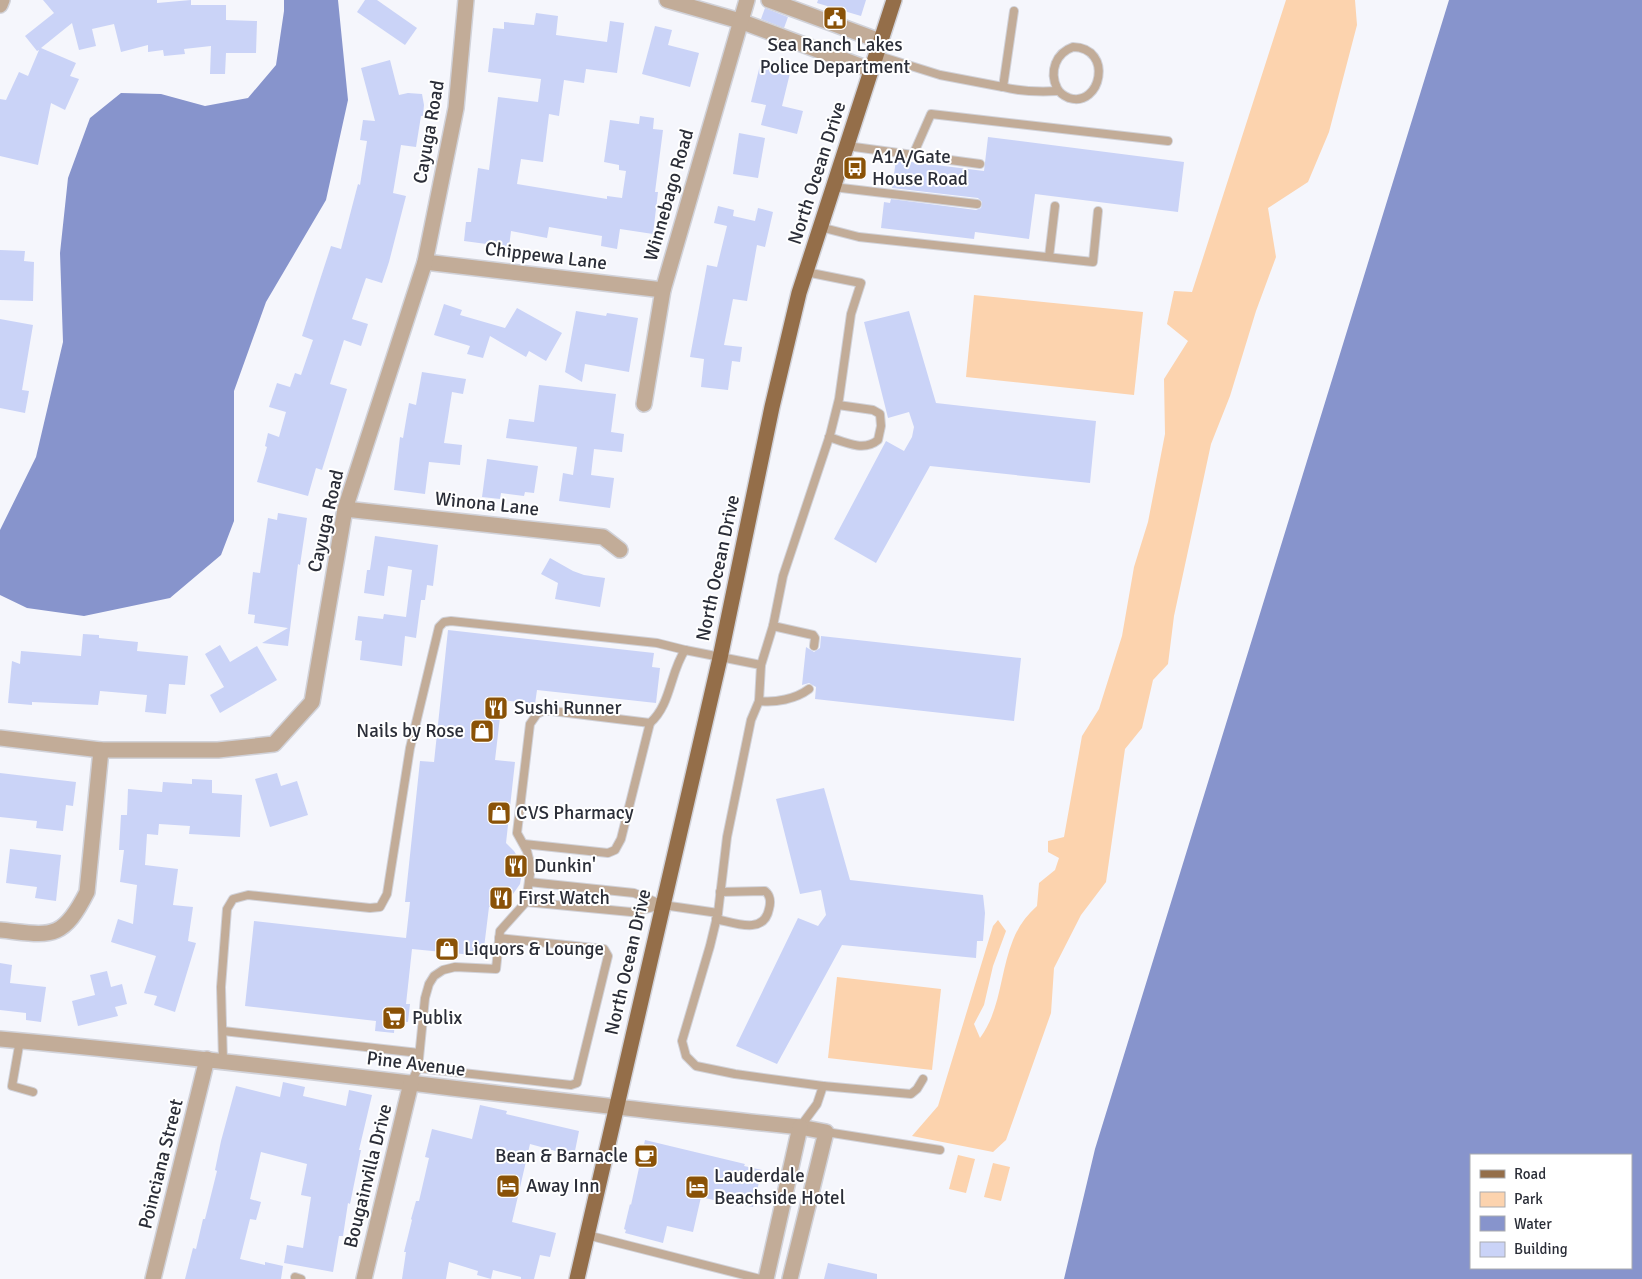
<svg xmlns="http://www.w3.org/2000/svg" width="1642" height="1279" font-family="Signika,sans-serif">
  <style>
    .green { fill: #fcd3ae }
    .water { fill: #8794cc; fill-rule: evenodd }
    .building { fill: #cad3f7 }
    .lines { fill: none; stroke-linecap: round; stroke-linejoin: round }
    .service-casing { stroke: #d1d2d9; stroke-width: 10 }
    .minor-casing { stroke: #d1d2d9; stroke-width: 18 }
    .primary-casing { stroke: #d1d2d9; stroke-width: 18 }
    .service { stroke: #c2ac98; stroke-width: 8 }
    .minor { stroke: #c2ac98; stroke-width: 15 }
    .primary { stroke: #946e49; stroke-width: 15 }
    .labels { text-anchor: middle; dominant-baseline: central; stroke-width: 4; stroke-linejoin: round; paint-order: stroke }
    .poi-label { font-size: 19px; fill: #2b2e38; stroke: #fff; text-anchor: start }
    .street-label { font-size: 19px; fill: #2b2e38; stroke: #fff }
  </style>
  <rect width="100%" height="100%" fill="#f5f6fc"/>
  <g class="green">
    <path d="M1286,0H1355L1357,25L1329,132L1308,182L1268,208L1276,257L1256,311L1230,396L1211,444L1174,616L1168,664L1153,680L1142,728L1125,749L1106,882L1081,915L1054,968L1051,1013L1006,1140L993,1152L912,1136L938,1106L993,926L998,920L1006,931L993,966L984,1005L974,1024L980,1038C1001,1010 1000,972 1013,940C1018,927 1026,916 1037,906L1039,883L1055,870L1059,858L1048,852V841L1064,837L1082,736L1099,709L1122,636L1134,567L1148,522L1165,434L1164,379L1188,341L1167,324L1174,291L1192,292Z"/>
    <path d="M974,295L1143,312L1134,395L966,377Z"/>
    <path d="M837,977L941,989L932,1070L828,1058Z"/>
    <path d="M958,1155L975,1159L966,1193L949,1189Z"/>
    <path d="M993,1163L1010,1167L1001,1201L984,1197Z"/>
  </g>
  <g class="water">
    <path d="M284,0H338L348,100L326,200L266,302L234,391V521L221,555L170,598L84,616L27,608L0,595V530L36,457L63,342L60,253L68,178L90,118L121,93L161,94L205,106L248,98L276,65L284,11Z"/>
    <path d="M1449,0H1642V1279H1064L1095,1149ZM1631,1155V1268H1471V1155Z"/>
  </g>
  <g class="building">
    <path d="M43,0H157V3L191,0V5H226V20L257,21L256,53H226L225,74H210L211,46L184,49L185,54L164,56L163,50L148,52V45L121,52L114,24L92,29L96,46L79,50L72,23L41,48L76,63L70,76L79,79L65,110L51,103L38,165L0,156V99L6,100L19,72L28,76L39,50L37,51L25,36L54,13Z"/>
    <path d="M365,0H377L417,28L405,45L357,12Z"/>
    <path d="M818,0H866L861,16L817,3Z"/>
    <path d="M765,8L788,17L784,28L761,19Z"/>
    <path d="M536,13L558,16L556,35L607,42L610,21L624,23L617,73L586,69L584,83L564,80L559,116L549,114L543,162L521,159L517,184L607,199V196L622,198L626,171L619,170V165L604,162L610,120L639,124L640,116L654,118L653,129L663,130L655,192H658L653,234L620,229L617,249L601,246L602,236L549,227L547,238L511,231L509,247L464,241L466,222H471L478,168L489,170L498,97L538,102L541,79L488,72L493,28L504,29V22L534,25Z"/>
    <path d="M655,26L672,30L668,45L699,53L690,87L642,74Z"/>
    <path d="M390,60L399,95L408,93L422,94L424,105L423,116H421L416,147L401,145L393,193L406,196L389,262L382,283L366,278L352,319L368,324L361,346L344,340L330,384L347,389L322,470L316,468L308,496L257,482L267,447L265,446L268,433L279,437L286,412L269,407L277,383L290,387L295,373L301,375L313,340L302,336L316,292L331,246L341,249L358,184L360,185L367,141L360,140L363,120L375,121L361,68Z"/>
    <path d="M761,61L791,69L782,106L803,111L797,134L761,125L766,105L751,102Z"/>
    <path d="M739,133L765,138L758,178L733,174Z"/>
    <path d="M988,137L1184,162L1178,212L1035,194L1029,239L975,232L974,239L881,228L884,202L890,203L891,199L976,210L981,208L982,202L978,198L892,188L896,160L984,171Z"/>
    <path d="M718,206L734,210L733,216L755,221L758,208L773,212L765,247L757,245L747,301L733,299L724,345L742,347L740,362L732,361L728,390L701,387L704,359L690,357L707,265L717,267L727,226L714,223Z"/>
    <path d="M0,250L25,251L24,261L34,262L33,301L0,300Z"/>
    <path d="M444,304L462,310L460,315L505,328L517,308L562,333L546,361L529,351L526,357L490,336L483,358L467,354L470,346L434,335Z"/>
    <path d="M576,311L606,316L607,313L638,318L629,372L585,364L582,382L565,372Z"/>
    <path d="M909,311L936,403L1096,421L1090,483L930,466L876,563L834,539L886,441L904,451L912,437L914,427L909,412L888,418L864,322Z"/>
    <path d="M0,319L33,325L22,390L29,391L25,413L0,408Z"/>
    <path d="M422,372L466,379L463,394L452,392L444,443L462,445L460,465L429,462L425,494L394,490L400,437L403,438L409,403L416,405Z"/>
    <path d="M539,385L616,394L611,432L624,434L622,452L594,449L591,475L614,478L610,508L559,501L563,473L573,475L577,447L506,438L509,419L534,422Z"/>
    <path d="M487,459L538,466L534,493L525,492L524,496L501,493L500,499L482,497Z"/>
    <path d="M278,513L307,518L300,565L298,564L288,646L262,643L288,628L254,623L255,615L248,614L253,572L260,573L268,518L277,520Z"/>
    <path d="M375,536L438,545L433,586L427,585L425,600H421L416,638L405,636L402,666L360,660L362,641L355,640L358,616L383,619L384,614L406,617L412,570L388,566L384,596L364,593L367,570H370Z"/>
    <path d="M550,558L573,571L584,575L605,578L600,607L555,599L558,583L541,574Z"/>
    <path d="M448,630L654,653L652,667L660,668L656,703L537,690L535,704L502,700L495,760L515,762L506,843L514,851L520,861L522,873L520,884L513,894L504,901L489,907L483,956L412,949L406,1004H410L408,1022L395,1021L394,1033L375,1031L376,1021L245,1006L254,921L406,938L410,902H405L420,761L434,762Z"/>
    <path d="M83,634L99,635V638L138,642L137,651L188,656L185,685L169,684L166,714L145,712L147,695L100,691L98,705L32,702V705L8,703L12,661L20,664L21,651L81,656Z"/>
    <path d="M821,636L1021,658L1014,721L815,699L816,687L809,683L802,685L806,647L814,652L820,648Z"/>
    <path d="M220,645L230,662L257,646L277,680L220,713L210,695L224,687L205,654Z"/>
    <path d="M0,773L76,782L73,806L66,805L63,831L36,828L37,821L0,817Z"/>
    <path d="M277,773L281,786L297,781L308,815L270,827L255,779Z"/>
    <path d="M192,779L212,780V793L242,795L240,837L189,834L190,826L159,824L158,835L147,834L145,865L178,869L173,905L193,907L188,941L196,943L175,1012L154,1005L157,996L144,993L156,956L111,942L118,919L133,924L137,885L120,882L124,850H119L121,815H127L128,789L162,792L163,782L192,784Z"/>
    <path d="M824,788L850,880L983,895L985,913L983,941H977L976,958L842,945L777,1064L736,1046L798,918L818,926L826,915L821,890L800,894L776,799Z"/>
    <path d="M10,849L61,855L56,901L35,898L37,887L6,883Z"/>
    <path d="M0,963L12,965L10,983L46,987L41,1022L26,1020V1013L0,1010Z"/>
    <path d="M107,971L111,987L122,984L127,1004L115,1007L118,1016L78,1026L72,1001L95,995L90,975Z"/>
    <path d="M283,1082L305,1087L303,1096L346,1106L349,1090L372,1095L359,1150H361L350,1204L348,1203L343,1236H339L333,1272L284,1263L287,1245L303,1248L311,1197L301,1195L307,1164L261,1152L250,1199L261,1202L256,1220L250,1219L240,1259L265,1265V1262L283,1266L281,1279H185L193,1248L196,1249L203,1219H205L217,1171L215,1170L221,1141L236,1086L280,1097Z"/>
    <path d="M480,1105L507,1111L506,1114L579,1131L574,1156L530,1144L512,1222L556,1233L550,1257L540,1255L534,1279H521V1277L493,1270L491,1279L477,1275L478,1271L449,1262L446,1279H402L406,1252H404L412,1220L411,1219L416,1201H419L429,1158L425,1157L432,1129L472,1139Z"/>
    <path d="M645,1140L745,1164L744,1166L762,1170L753,1207L739,1204L738,1206L701,1197L693,1232L667,1226L663,1243L625,1233L626,1230L624,1229L630,1204L631,1205Z"/>
    <path d="M828,1263L877,1274V1279H824Z"/>
  </g>
  <g class="lines">
    <g class="service-casing">
      <g id="service">
        <path d="M1073,47C1114,48 1101,108 1069,98C1064,96 1059,92 1057,88C1049,71 1056,53 1073,47Z"/>
        <path d="M876,55L940,75L1003,87L1014,11"/>
        <path d="M1003,87C1022,92 1039,92 1058,91"/>
        <path d="M847,146L913,155L931,114L1168,141"/>
        <path d="M913,155L980,164"/>
        <path d="M833,187L977,204"/>
        <path d="M820,227L859,237L1093,262L1098,211"/>
        <path d="M1049,257L1055,206"/>
        <path d="M829,437C844,442 864,452 878,440L881,426L880,414L873,410L838,405"/>
        <path d="M773,626L813,635L815,638L814,646"/>
        <path d="M761,665L773,626L783,576L830,435L839,399L851,314L861,283L806,272"/>
        <path d="M759,701C775,703 796,699 809,689"/>
        <path d="M524,844L608,853L615,850L621,839L650,723"/>
        <path d="M529,882L634,893L663,905L718,913L727,837L751,720L759,701L761,665L685,650"/>
        <path d="M526,902L631,912L663,905"/>
        <path d="M718,913L710,946L682,1041L686,1056L696,1066L735,1074L823,1086L817,1104L800,1127"/>
        <path d="M716,919C735,923 764,935 769,909C771,902 770,895 765,891L720,892"/>
        <path d="M223,1031L419,1053"/>
        <path d="M20,1040L12,1086L33,1092"/>
        <path d="M223,1061L221,987L227,909L233,899L248,895L370,908L380,907L387,894L410,748L439,627L444,622L451,621L657,643L685,650C670,672 671,705 650,723L552,711H543L537,714L530,724L517,833L527,851L531,867L526,902L500,931L496,969L455,967L443,970L434,976L429,984L425,998L418,1068L411,1083"/>
        <path d="M418,1068L571,1085L577,1083L608,956L604,949L499,938"/>
        <path d="M823,1086L911,1094L917,1089L923,1079"/>
        <path d="M826,1132L940,1150"/>
        <path d="M587,1235L760,1279"/>
        <path d="M295,1277L301,1279"/>
      </g>
    </g>
    <g class="minor-casing">
      <g id="minor">
        <path d="M667,0L740,21L871,70"/>
        <path d="M769,0L880,41"/>
        <path d="M0,5L2,0"/>
        <path d="M425,262L663,290"/>
        <path d="M644,404L663,290L747,0"/>
        <path d="M345,509L603,537L620,550"/>
        <path d="M0,738L101,750H218L274,744L312,702L345,509L425,262L456,108L466,0"/>
        <path d="M0,930C50,935 62,942 87,892L101,750"/>
        <path d="M0,1039C267,1063 533,1100 800,1127L826,1132L790,1279"/>
        <path d="M153,1279L207,1059"/>
        <path d="M364,1279L411,1083"/>
        <path d="M766,1279L800,1127"/>
      </g>
    </g>
    <g class="primary-casing">
      <path id="primary" d="M577,1279L720,658L772,407L799,293L894,0"/>
    </g>
    <use href="#service" class="service"/>
    <use href="#minor" class="minor"/>
    <use href="#primary" class="primary"/>
  </g>
  <defs>
    <g id="civic-square" transform="scale(1.25)"><rect x="-9" y="-9" width="18" height="18" rx="4" fill="#8a5207" stroke="#fff"/><path d="M-.6-6.5H3V-4.5H.6V-3L4-1V1h2V6H-6V1h2V-1L-.6-3ZM-1.2 2.5V6h2.4V2.5Z" fill="#fff"/></g>
    <g id="bus-square" transform="scale(1.25)"><rect x="-9" y="-9" width="18" height="18" rx="4" fill="#8a5207" stroke="#fff"/><path d="M-5-6H5V4H4V6H2V4H-2V6H-4V4H-5ZM-3.5-4V0h7V-4ZM-3.5 1.2v1.5H-2V1.2ZM2 1.2v1.5H3.5V1.2Z" fill="#fff"/></g>
    <g id="restaurant-square" transform="scale(1.25)"><rect x="-9" y="-9" width="18" height="18" rx="4" fill="#8a5207" stroke="#fff"/><path d="M-5-6h1v4h1v-4h1v4h1v-4h1v5L-1.5 .5V6h-2V.5L-5-1ZM5-6V6H3V1.5H1.5Q1.5-4 5-6Z" fill="#fff"/></g>
    <g id="shop-square" transform="scale(1.25)"><rect x="-9" y="-9" width="18" height="18" rx="4" fill="#8a5207" stroke="#fff"/><path d="M-5-2.5h2.3a2.7 3.5 0 0 1 5.4 0H5L5.5 6h-11ZM-1.5-2.5h3a1.5 2.3 0 0 0-3 0Z" fill="#fff"/></g>
    <g id="supermarket-square" transform="scale(1.25)"><rect x="-9" y="-9" width="18" height="18" rx="4" fill="#8a5207" stroke="#fff"/><path d="M-6-5.5h2.5l.6 2H6L4.5 2H-2.5L-4.4-4H-6ZM-1.5 3.2a1.3 1.3 0 1 0 .1 0ZM3 3.2a1.3 1.3 0 1 0 .1 0Z" fill="#fff"/></g>
    <g id="cafe-square" transform="scale(1.25)"><rect x="-9" y="-9" width="18" height="18" rx="4" fill="#8a5207" stroke="#fff"/><path d="M-5.5-4.5H6V0H3Q3 3.5 0 3.5H-2.5Q-5.5 3.5-5.5 0ZM3-3.2v2h1.7v-2ZM-6 4.5H4V6H-6Z" fill="#fff"/></g>
    <g id="hotel-square" transform="scale(1.25)"><rect x="-9" y="-9" width="18" height="18" rx="4" fill="#8a5207" stroke="#fff"/><path d="M-6-4.5h1.5V1H6V5H4.5V3h-9V5H-6ZM-4 0a1.8 1.8 0 1 1 3.6 0ZM.5 0V-2.5h3Q6-2.5 6 0Z" fill="#fff"/></g>
  </defs>
  <g fill-rule="evenodd">
    <use href="#civic-square" x="835" y="18"/>
    <use href="#bus-square" x="855" y="168"/>
    <use href="#restaurant-square" x="496" y="708"/>
    <use href="#shop-square" x="482" y="731"/>
    <use href="#shop-square" x="499" y="813"/>
    <use href="#restaurant-square" x="516" y="866"/>
    <use href="#restaurant-square" x="501" y="898"/>
    <use href="#shop-square" x="447" y="949"/>
    <use href="#supermarket-square" x="394" y="1018"/>
    <use href="#cafe-square" x="646" y="1156"/>
    <use href="#hotel-square" x="508" y="1186"/>
    <use href="#hotel-square" x="697" y="1187"/>
  </g>
  <g class="labels">
    <g class="poi-label">
      <text x="835" y="45" text-anchor="middle">Sea Ranch Lakes<tspan x="835" dy="22">Police Department</tspan></text>
      <text x="872" y="157">A1A/Gate<tspan x="872" dy="22">House Road</tspan></text>
      <text x="514" y="708">Sushi Runner</text>
      <text x="464" y="731" text-anchor="end">Nails by Rose</text>
      <text x="516" y="813">CVS Pharmacy</text>
      <text x="534" y="866">Dunkin'</text>
      <text x="518" y="898">First Watch</text>
      <text x="464" y="949">Liquors &amp; Lounge</text>
      <text x="412" y="1018">Publix</text>
      <text x="628" y="1156" text-anchor="end">Bean &amp; Barnacle</text>
      <text x="714" y="1176">Lauderdale<tspan x="714" dy="22">Beachside Hotel</tspan></text>
      <text x="526" y="1186">Away Inn</text>
    </g>
    <g class="street-label">
      <text transform="translate(429 132) rotate(-80)">Cayuga Road</text>
      <text transform="translate(817 173) rotate(-72)">North Ocean Drive</text>
      <text transform="translate(669 195) rotate(-74)">Winnebago Road</text>
      <text transform="translate(546 256) rotate(7)">Chippewa Lane</text>
      <text transform="translate(487 504) rotate(6)">Winona Lane</text>
      <text transform="translate(326 521) rotate(-77)">Cayuga Road</text>
      <text transform="translate(718 568) rotate(-78)">North Ocean Drive</text>
      <text transform="translate(628 962) rotate(-77)">North Ocean Drive</text>
      <text transform="translate(416 1064) rotate(7)">Pine Avenue</text>
      <text transform="translate(161 1164) rotate(-76)">Poinciana Street</text>
      <text transform="translate(368 1176) rotate(-76)">Bougainvilla Drive</text>
    </g>
  </g>
  <rect x="1470" y="1154" width="162" height="115" fill="#ffffff" stroke="#aaabaf"/>
  <rect x="1480" y="1170" width="25" height="8" fill="#946e49" stroke="#aaabaf"/>
  <text x="1514" y="1179" font-size="15" fill="#2b2e38">Road</text>
  <rect x="1480" y="1192" width="25" height="15" fill="#fcd3ae" stroke="#aaabaf"/>
  <text x="1514" y="1204" font-size="15" fill="#2b2e38">Park</text>
  <rect x="1480" y="1216" width="25" height="15" fill="#8794cc" stroke="#aaabaf"/>
  <text x="1514" y="1229" font-size="15" fill="#2b2e38">Water</text>
  <rect x="1480" y="1242" width="25" height="15" fill="#cad3f7" stroke="#aaabaf"/>
  <text x="1514" y="1254" font-size="15" fill="#2b2e38">Building</text>
</svg>
